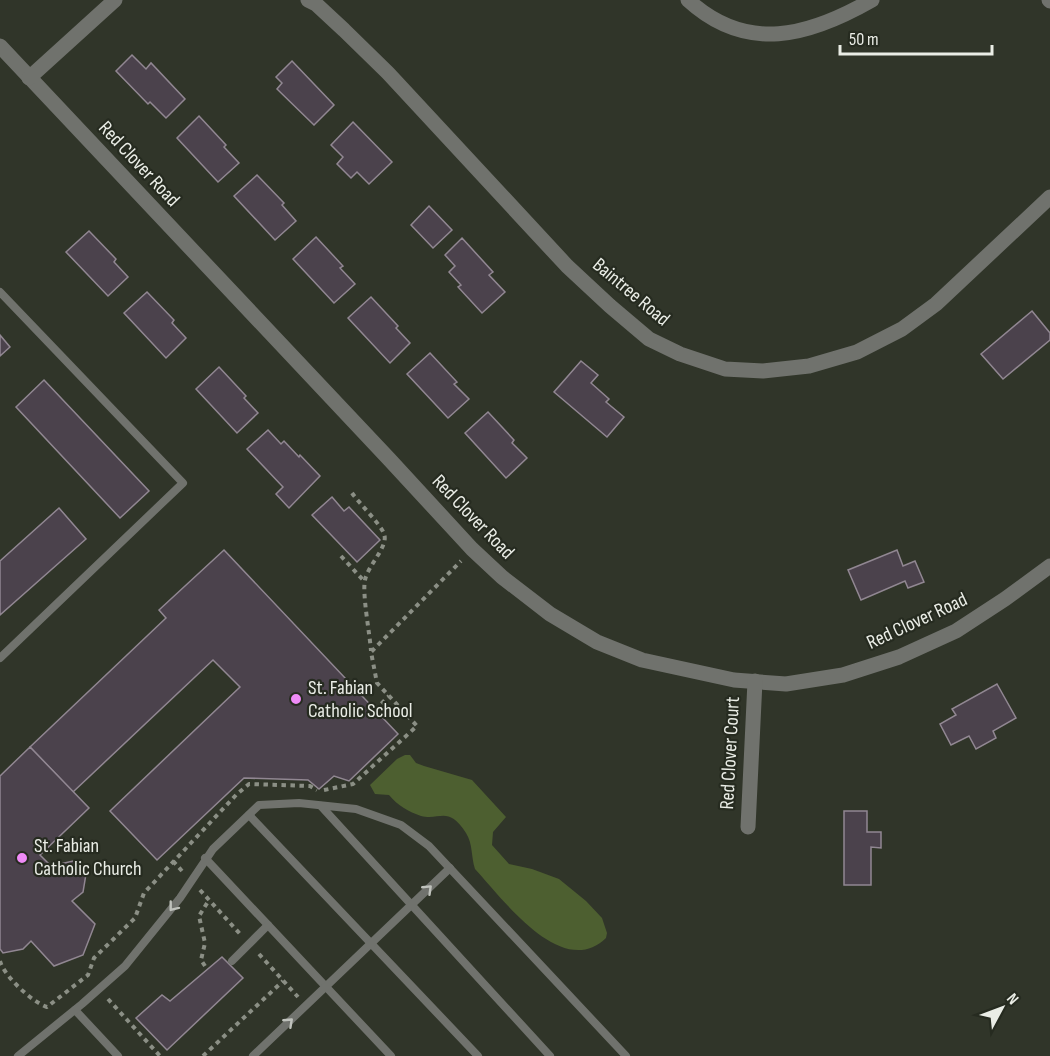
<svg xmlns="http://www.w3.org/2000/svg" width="1050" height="1056" font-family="'Sofia Sans Condensed',sans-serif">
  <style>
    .green { fill: #4d5f30 }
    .building { fill: #4b424c; stroke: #918792; stroke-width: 1.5 }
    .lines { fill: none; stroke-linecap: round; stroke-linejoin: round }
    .path { stroke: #8b8f85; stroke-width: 4; stroke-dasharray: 4.5 4.5; stroke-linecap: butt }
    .service { stroke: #70726d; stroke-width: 8 }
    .minor { stroke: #70726d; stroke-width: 15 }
    .oneway { stroke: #bfc2bc }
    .poi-dot { fill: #ef8bf7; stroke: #262b20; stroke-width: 2 }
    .labels { text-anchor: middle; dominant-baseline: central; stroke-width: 4.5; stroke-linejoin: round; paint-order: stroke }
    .street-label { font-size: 20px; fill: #eaede6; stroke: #262b20 }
    .poi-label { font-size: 20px; fill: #eaede6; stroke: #262b20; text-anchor: start }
  </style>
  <rect width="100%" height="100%" fill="#303529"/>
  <path class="green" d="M405,755H410L416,763L424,766L472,780L506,817L493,832L492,845L509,864L532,869L559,879L586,901L602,918L607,933L606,938C562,981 502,898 475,869C471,857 473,844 466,833C448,805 440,821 421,816C409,812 397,805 389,795L375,794L370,785L397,759Z"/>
  <g class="building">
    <path d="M132,55L146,69L151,63L185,99L166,118L150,102L148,104L116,71Z"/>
    <path d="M292,61L334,105L314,125L277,89L282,83L276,77Z"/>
    <path d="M199,116L226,145L224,147L239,163L218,182L177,138Z"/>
    <path d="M353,122L392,162L369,184L357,172L351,178L337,164L343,157L331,145Z"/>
    <path d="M257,175L284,203L282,205L296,221L275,240L234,196Z"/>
    <path d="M429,206L452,230L433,248L411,225Z"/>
    <path d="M89,231L116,259L114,262L128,277L108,296L66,252Z"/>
    <path d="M316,237L343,266L340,268L355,284L334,303L293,259Z"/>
    <path d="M462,238L493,272L489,275L505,292L482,313L458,287L461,285L449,272L455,266L445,255Z"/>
    <path d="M147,292L174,320L172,323L186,338L166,358L124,313Z"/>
    <path d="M371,297L398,326L396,328L410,343L390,363L348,318Z"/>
    <path d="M1032,311L1050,333V340L1003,379L981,354Z"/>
    <path d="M0,335L10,347L0,356Z"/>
    <path d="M430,353L457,382L454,384L469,399L448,418L407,374Z"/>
    <path d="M581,361L598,375L591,383L609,399L606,402L624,417L607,437L554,392Z"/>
    <path d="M219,367L246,396L244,398L258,413L237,433L196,389Z"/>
    <path d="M44,380L149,491L120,518L16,407Z"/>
    <path d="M488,412L514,440L512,443L527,458L506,478L465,433Z"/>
    <path d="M268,430L281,444L284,441L299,457L300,455L320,476L289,508L276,494L283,487L247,449Z"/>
    <path d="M332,497L344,511L349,507L380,540L357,562L312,515Z"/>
    <path d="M59,508L86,539L0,615V561Z"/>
    <path d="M224,550L398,734L349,781L334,776L319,789L308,780L244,778L157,860L110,811L240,687L213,660L73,792L30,747L166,618L159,610Z"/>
    <path d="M897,550L903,566L915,561L924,582L908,588L905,581L861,600L848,570Z"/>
    <path d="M997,684L1016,718L993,731L996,738L976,749L969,736L951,745L940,724L956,715L952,709Z"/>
    <path d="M30,747L89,808L40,855L51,866L73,861L86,874L83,892L72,901L95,924L83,955L54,966L31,941L23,949L3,953L0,949V776Z"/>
    <path d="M844,811H867V832H881V848L871,847V885H844Z"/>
    <path d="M222,957L243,978L167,1050L136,1018L162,995L170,1001Z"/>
  </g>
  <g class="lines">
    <g class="path">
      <path d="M352,493C359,503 382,526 384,534C389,546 368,565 365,580C362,594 370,635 371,651"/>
      <path d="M341,556L364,581"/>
      <path d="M375,710L389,696"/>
      <path d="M324,790L353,784L417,726L377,683L371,652L461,561"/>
      <path d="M173,861L182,871"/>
      <path d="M200,890L241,935"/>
      <path d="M259,954L298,997"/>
      <path d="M0,961C4,976 32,1002 47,1007L88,975L94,958L135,918L144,893L236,795L249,784L310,786L317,790"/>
      <path d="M205,966L201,960L205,943L199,916L209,900"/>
      <path d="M108,999L160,1056"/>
      <path d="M203,1056L283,981"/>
    </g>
    <g class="service">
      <path d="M0,292L183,483L0,658"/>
      <path d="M321,806L550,1056"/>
      <path d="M249,815L478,1056"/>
      <path d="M205,858L391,1056"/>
      <path d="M232,961L268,925"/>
      <path d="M75,1010L118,1056"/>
      <path d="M18,1056L82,1004L125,966L180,898L213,849L259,805L299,803L356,809L401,825L429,846L626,1056"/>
      <path d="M253,1056L450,868"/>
    </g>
    <g class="minor">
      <path d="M308,0L316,4L344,30L388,73L567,266L610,306L649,339L680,354L725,369L763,371L809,366L857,352L902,329L936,304L1050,197"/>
      <path d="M688,0C747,54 809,36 872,0"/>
      <path d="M1049,0L1050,1"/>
      <path d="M0,46L389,459L472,549L502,577L550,614L597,642L642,660L734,680L786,684L843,675L899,657L956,631L1005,599L1050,566"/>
      <path d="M29,78L115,0"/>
      <path d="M748,827L755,681"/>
    </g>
  </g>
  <defs><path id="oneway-chevron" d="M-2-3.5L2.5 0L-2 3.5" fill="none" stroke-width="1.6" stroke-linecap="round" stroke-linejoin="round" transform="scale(1.5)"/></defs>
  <g class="oneway">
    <use href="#oneway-chevron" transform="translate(428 889) rotate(-44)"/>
    <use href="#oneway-chevron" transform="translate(173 907) rotate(128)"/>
    <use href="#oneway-chevron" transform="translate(289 1022) rotate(-43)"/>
  </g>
  <g class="poi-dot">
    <circle cx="296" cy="699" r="6"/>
    <circle cx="22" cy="858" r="6"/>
  </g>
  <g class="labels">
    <g class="street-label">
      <text transform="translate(139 164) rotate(47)">Red Clover Road</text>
      <text transform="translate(631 292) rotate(40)">Baintree Road</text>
      <text transform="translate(473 517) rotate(46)">Red Clover Road</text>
      <text transform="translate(917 621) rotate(-25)">Red Clover Road</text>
      <text transform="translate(730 753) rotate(-87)">Red Clover Court</text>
    </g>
    <g class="poi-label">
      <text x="308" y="688">St. Fabian<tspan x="308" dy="23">Catholic School</tspan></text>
      <text x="34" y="846">St. Fabian<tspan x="34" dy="23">Catholic Church</tspan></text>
    </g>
  </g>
  <g transform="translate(1002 1008) rotate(49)" stroke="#262b20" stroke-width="4.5" paint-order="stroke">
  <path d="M0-4.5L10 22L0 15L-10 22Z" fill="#eaede6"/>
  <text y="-9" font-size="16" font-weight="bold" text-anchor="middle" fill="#eaede6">N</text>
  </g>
  <path d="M840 45v9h152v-9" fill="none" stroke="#eaede6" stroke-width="3"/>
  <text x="849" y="45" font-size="18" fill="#eaede6" stroke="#262b20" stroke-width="4.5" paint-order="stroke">50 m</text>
</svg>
